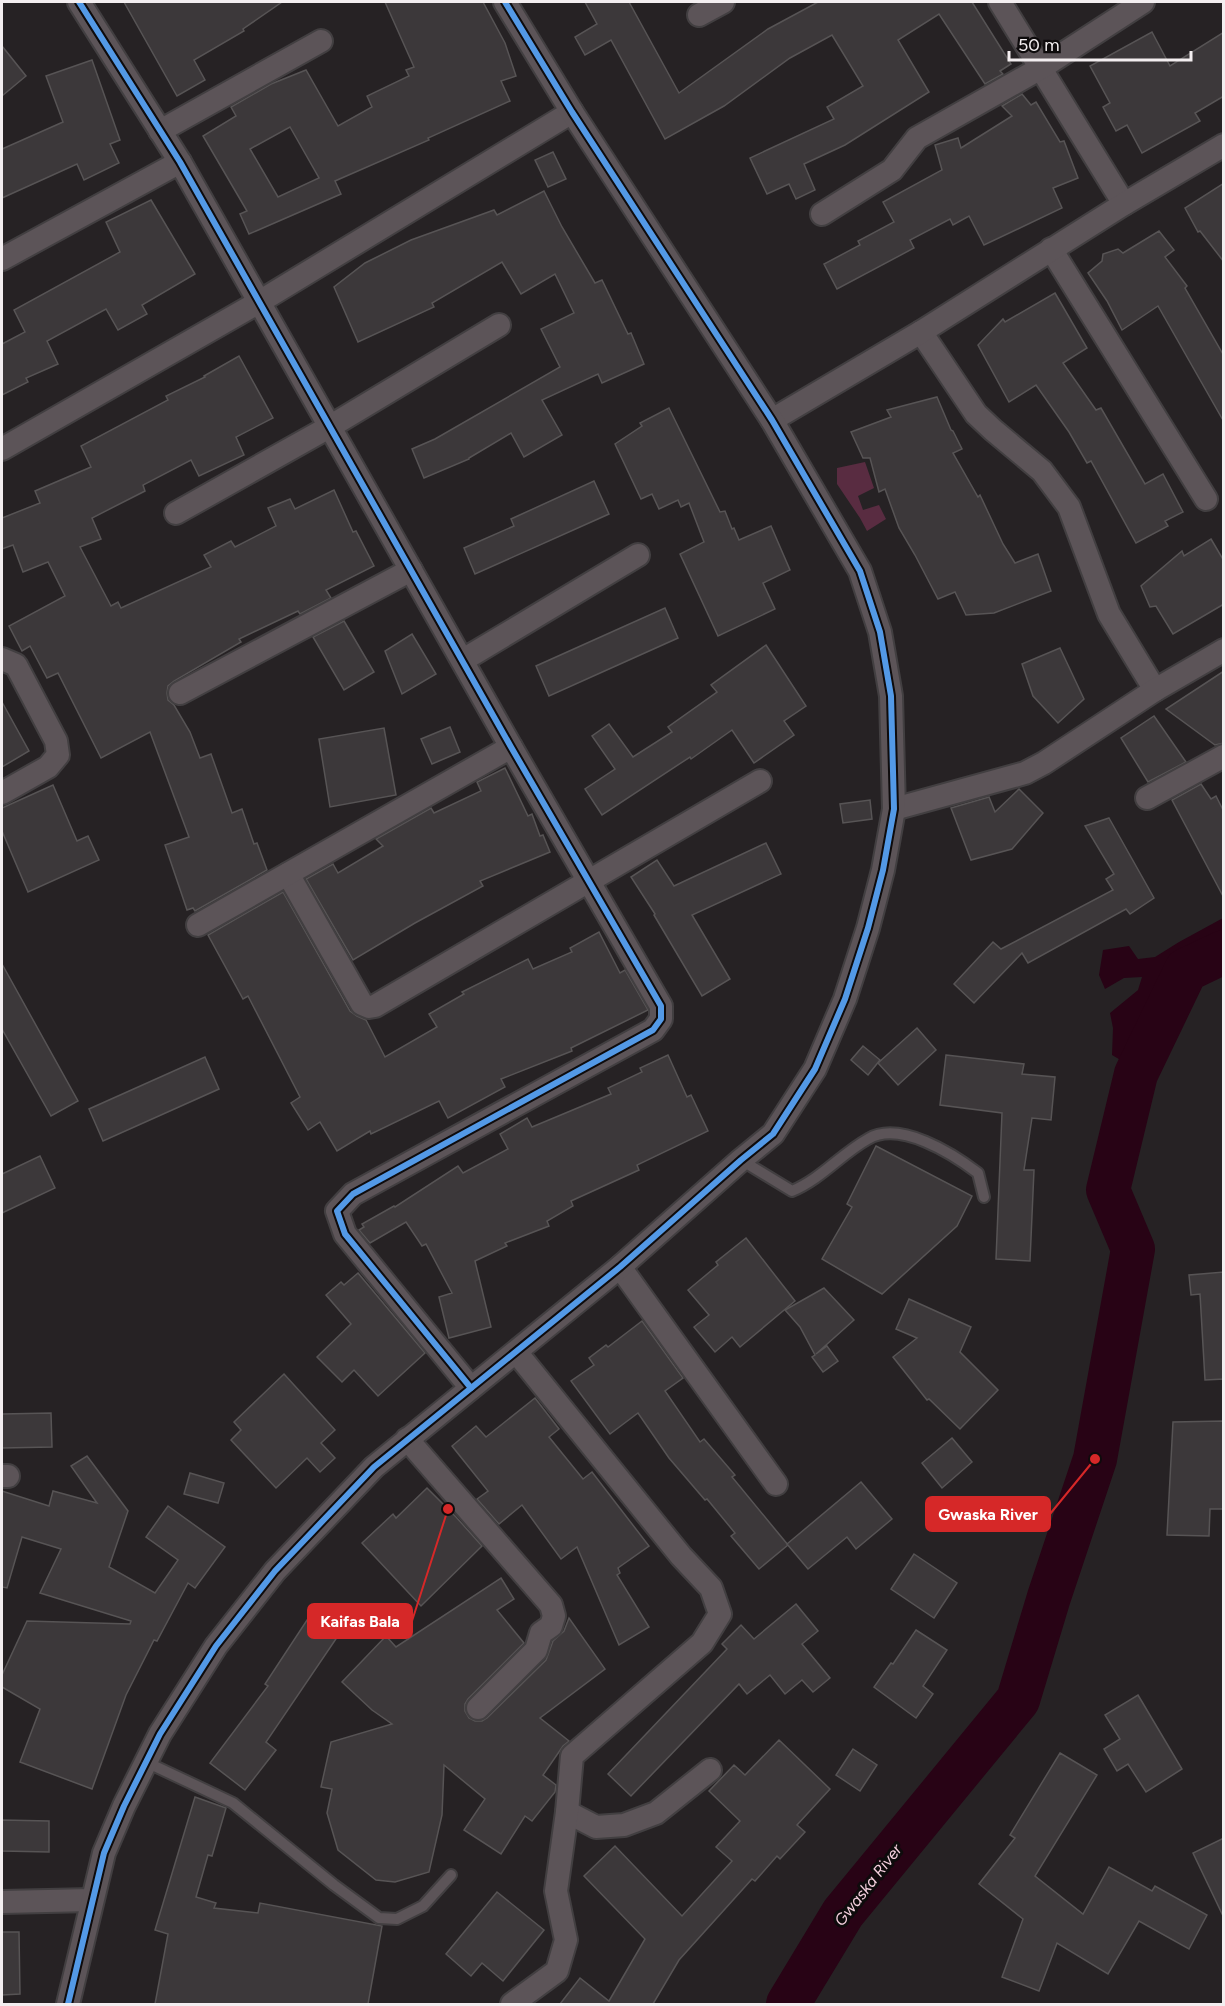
<svg xmlns="http://www.w3.org/2000/svg" width="1225" height="2006" font-family="Figtree,sans-serif">
  <style>
    .green { fill: #592c41 }
    .water { fill: #280315 }
    .lines { fill: none; stroke-linecap: round; stroke-linejoin: round }
    .river { stroke: #280315; stroke-width: 44 }
    .building { fill: #3c383a; stroke: #575455; stroke-width: 1.5; fill-rule: evenodd }
    .service-casing { stroke: #423f41; stroke-width: 14 }
    .minor-casing { stroke: #423f41; stroke-width: 26 }
    .service { stroke: #5c5458; stroke-width: 10 }
    .minor { stroke: #5c5458; stroke-width: 22 }
    .cycleway-casing { stroke: #0e0b0c; stroke-width: 10 }
    .cycleway { stroke: #5399e6; stroke-width: 6 }
    .labels { text-anchor: middle; dominant-baseline: central; stroke-width: 6; stroke-linejoin: round; paint-order: stroke }
    .water-label { font-size: 16px; font-style: italic; fill: #f5d0de; stroke: #0e0b0c }
    .leader { fill: none; stroke: #d62828; stroke-width: 2 }
    .callout-dot { fill: #d62828; stroke: #0e0b0c; stroke-width: 2 }
    .callout { fill: #d62828; stroke: #d62828; stroke-width: 2 }
    .callout-label { font-size: 16px; text-anchor: middle; font-weight: bold; fill: #fff }
  </style>
  <rect width="100%" height="100%" fill="#262224"/>
  <path class="green" d="M865,462L874,488L858,496L863,510L879,505L886,519L867,531L860,518L837,484V468Z"/>
  <path class="water" d="M1223,918V946L1179,968L1134,1068L1112,1055L1113,1028L1110,1013L1138,990L1142,977L1124,978L1105,989L1099,975L1103,950L1129,946L1138,959L1155,957L1179,942Z"/>
  <g class="lines">
    <path class="river" d="M788,2004L843,1913L1018,1700L1049,1597L1095,1459L1133,1249L1108,1190L1136,1074L1186,970L1224,952"/>
  </g>
  <g class="building">
    <path d="M124,2H282L243,29L244,31L194,60L205,80L177,96Z"/>
    <path d="M385,2H483L505,43L516,76L501,81L510,101L428,138L429,140L335,181L341,194L249,234L240,214L247,211L203,136L236,116L231,107L271,84L306,70L338,126L372,107L367,96L409,76L406,70L414,67ZM290,127L319,178L278,197L250,149Z"/>
    <path d="M585,2H629L679,93L768,29L818,2H972L1011,64L1000,71L1003,74L985,84L939,14L898,40L929,92L845,145L804,164L815,190L796,199L789,184L767,194L750,158L834,119L827,107L863,86L832,35L790,58L724,106L665,139L611,40L585,55L575,37L597,24Z"/>
    <path d="M1152,32L1170,66L1224,32V96L1195,113L1200,121L1142,153L1127,125L1116,131L1103,107L1110,103L1090,66Z"/>
    <path d="M2,46L26,76L2,96Z"/>
    <path d="M92,60L120,140L110,144L119,163L84,180L77,164L2,198V149L63,122L46,76Z"/>
    <path d="M1022,94L1031,105L1036,102L1060,142L1064,141L1078,178L1053,188L1062,208L984,245L969,216L953,225L950,219L910,240L914,248L837,289L824,264L860,245L858,241L894,222L883,202L942,170L935,145L958,138L961,148L1012,116L1002,106Z"/>
    <path d="M553,152L566,179L548,187L535,160Z"/>
    <path d="M1224,183V262L1200,231L1198,232L1185,208Z"/>
    <path d="M544,191L562,227L595,283L602,280L628,334L631,333L644,364L602,383L598,374L542,400L562,435L524,457L511,433L469,458V459L424,478L412,449L435,439L560,367L541,329L574,313L555,274L521,294L502,262L432,303L434,307L358,342L334,287L365,263L411,240L494,210L497,215Z"/>
    <path d="M151,200L195,274L142,305L147,314L118,330L106,309L47,341L58,364L26,378L28,382L2,395V344L25,332L14,310L120,252L106,222Z"/>
    <path d="M1159,231L1174,250L1165,257L1187,286L1185,288L1224,356V422L1158,306L1122,330L1107,301L1088,273L1102,261L1103,254L1118,249L1123,253Z"/>
    <path d="M1055,293L1087,348L1063,363L1096,410L1101,408L1145,484L1163,474L1183,512L1165,521L1168,526L1136,543L1091,461L1087,463L1069,432L1036,385L1009,402L978,345L1003,319L1005,322Z"/>
    <path d="M239,356L273,418L236,437L244,455L199,476L191,460L143,485L145,491L92,518L101,539L80,547L111,606L118,602L121,608L211,567L204,555L231,541L235,547L276,526L268,508L290,499L295,509L334,490L353,532L356,531L374,566L326,590L331,598L300,614L298,611L239,639L241,642L174,681L168,686L167,693L168,700L174,705L190,732L200,758L211,754L232,813L242,809L254,844L257,843L267,870L195,911L193,908L187,910L165,845L189,837L150,732L101,758L58,673L47,678L30,646L22,651L9,626L65,596L48,562L23,572L13,545L2,549V518L40,503L35,491L91,467L81,446L168,400L166,396L205,377L204,376Z"/>
    <path d="M937,397L951,430L953,431L962,449L953,453L978,497L980,495L1003,544L1015,563L1038,554L1051,591L994,613L966,615L955,592L938,599L915,555L899,528L885,489L879,492L870,458H863L851,432L891,417L887,410Z"/>
    <path d="M669,408L720,512L725,511L732,529L734,528L739,540L771,526L790,570L763,583L775,609L718,636L680,554L704,542L689,503L681,507L678,500L659,509L652,494L641,499L615,444L642,426L640,423Z"/>
    <path d="M594,481L609,514L475,574L464,548L514,526L511,519Z"/>
    <path d="M1211,539L1224,561V604L1173,634L1156,606L1150,607L1141,586L1182,551L1184,556Z"/>
    <path d="M665,608L678,638L549,696L536,666Z"/>
    <path d="M344,621L374,672L344,690L313,637Z"/>
    <path d="M412,634L436,674L402,694L385,651Z"/>
    <path d="M766,645L806,706L784,721L794,735L754,763L732,730L691,759L690,757L602,815L585,789L615,769L592,736L609,724L633,757L672,732L668,727L717,692L711,685Z"/>
    <path d="M1060,648L1084,699L1058,723L1033,696L1022,664Z"/>
    <path d="M1224,671V743L1215,745L1166,709Z"/>
    <path d="M2,702L29,751L2,767Z"/>
    <path d="M1154,716L1186,762L1148,782L1121,738Z"/>
    <path d="M450,727L460,752L432,764L421,739Z"/>
    <path d="M384,728L396,795L330,807L319,739Z"/>
    <path d="M505,768L528,816L532,814L540,836L543,835L550,852L480,881L483,886L415,923L353,960L306,879L333,864L338,873L383,846L376,839L431,808L434,813L481,791L477,782Z"/>
    <path d="M1201,784L1211,799L1216,796L1224,812V898L1172,800Z"/>
    <path d="M53,785L77,841L88,836L99,860L28,892L2,831V808Z"/>
    <path d="M1019,789L1043,813L1012,849L971,860L951,808L989,797L995,812Z"/>
    <path d="M870,800L872,819L843,823L840,804Z"/>
    <path d="M1109,818L1154,898L1130,914L1126,909L1028,963L1022,953L974,1003L954,984L993,942L1001,949L1113,890L1106,879L1114,874L1085,826Z"/>
    <path d="M766,843L781,874L692,915L730,979L702,996L654,915L655,914L631,877L657,860L674,886Z"/>
    <path d="M283,892L350,1011L357,1016L366,1020L385,1057L437,1027L429,1014L464,994L462,992L528,959L533,969L572,952L570,948L599,932L620,973L625,970L648,1010L571,1048L572,1051L501,1079L505,1087L448,1118L439,1101L371,1134L370,1131L337,1151L320,1122L308,1130L291,1103L300,1097L248,996L243,999L208,935Z"/>
    <path d="M2,964L78,1101L51,1116L2,1029Z"/>
    <path d="M917,1028L936,1050L898,1085L878,1063Z"/>
    <path d="M863,1046L880,1060L868,1075L851,1060Z"/>
    <path d="M668,1055L687,1097L691,1095L708,1131L637,1165L639,1170L571,1201L573,1206L547,1221L549,1226L505,1243L507,1246L475,1261L491,1327L449,1338L439,1297L452,1293L426,1244L422,1246L406,1222L370,1243L359,1230L364,1227L362,1224L394,1206L395,1207L458,1166L463,1173L508,1149L500,1134L527,1118L532,1127L611,1094L608,1088L642,1072L640,1068Z"/>
    <path d="M946,1055L1024,1064L1022,1074L1055,1077L1051,1120L1032,1118L1024,1170H1034L1030,1261L996,1259L1002,1113L940,1105Z"/>
    <path d="M205,1057L219,1089L103,1141L89,1109Z"/>
    <path d="M876,1146L972,1196L957,1226L882,1294L822,1259L852,1207L847,1204Z"/>
    <path d="M40,1156L55,1188L2,1213V1174Z"/>
    <path d="M746,1238L795,1301L740,1347L732,1337L715,1352L694,1327L709,1315L688,1290L718,1265L716,1262Z"/>
    <path d="M1224,1272V1379L1205,1380L1200,1294L1191,1295L1189,1275Z"/>
    <path d="M358,1273L425,1353L378,1396L354,1370L342,1382L317,1357L351,1324L326,1295L341,1282L344,1285Z"/>
    <path d="M824,1288L854,1320L816,1354L827,1346L838,1361L823,1372L812,1357L815,1355L800,1327L785,1310Z"/>
    <path d="M909,1299L971,1327L960,1352L998,1390L960,1429L929,1399L927,1400L893,1357L917,1338L896,1329Z"/>
    <path d="M642,1321L683,1378L665,1391L700,1442L704,1439L735,1475L732,1477L788,1545L759,1569L731,1536L735,1533L707,1499L705,1500L669,1458L638,1413L610,1434L571,1381L594,1365L589,1358L606,1345L608,1347Z"/>
    <path d="M284,1374L335,1430L321,1443L335,1458L320,1472L307,1458L276,1488L231,1440L241,1430L234,1422Z"/>
    <path d="M535,1398L559,1429L549,1437L583,1479L592,1472L649,1546L618,1568L620,1573L617,1575L649,1627L619,1645L577,1547L561,1559L522,1505L499,1524L477,1499L488,1491L452,1446L476,1426L486,1437Z"/>
    <path d="M51,1413L52,1447L2,1448V1414Z"/>
    <path d="M1224,1421V1509H1210L1209,1536L1167,1535L1173,1422Z"/>
    <path d="M952,1438L972,1462L942,1488L922,1463Z"/>
    <path d="M87,1456L128,1511L109,1567L155,1593L178,1560L146,1537L168,1506L225,1547L195,1588L188,1583L157,1641L154,1640L126,1695L92,1789L20,1762L40,1709L2,1687V1675L27,1621L130,1624L131,1621L40,1593L61,1549L22,1537L7,1588L2,1587V1491L49,1506L53,1491L97,1503L71,1466Z"/>
    <path d="M190,1473L224,1483L218,1503L184,1494Z"/>
    <path d="M861,1482L892,1519L856,1549L847,1537L808,1569L787,1544Z"/>
    <path d="M427,1488L456,1517L482,1546L421,1606L362,1543L393,1514L396,1518Z"/>
    <path d="M914,1554L957,1583L934,1618L891,1589Z"/>
    <path d="M501,1578L514,1599L497,1610L524,1643L468,1699L465,1704V1711L469,1718L475,1721H482L487,1718L546,1660L553,1641L564,1631L569,1618L605,1669L540,1718L569,1741L563,1746L543,1775L556,1785L555,1792L532,1821L525,1816L501,1854L464,1830L485,1799L444,1765L442,1815L429,1872L395,1882L376,1880L338,1850L327,1813L332,1789L321,1787L331,1742L392,1724L372,1710L342,1682L386,1636L396,1647Z"/>
    <path d="M796,1604L818,1631L802,1644L830,1678L813,1692L802,1680L785,1694L770,1675L747,1694L739,1684L631,1796L608,1774L727,1649L722,1644L741,1625L754,1639Z"/>
    <path d="M311,1614L340,1633L266,1742L276,1750L245,1790L210,1763L268,1686L265,1684Z"/>
    <path d="M916,1630L947,1650L923,1686L933,1694L916,1718L874,1687L891,1663L893,1664Z"/>
    <path d="M1138,1695L1182,1769L1146,1792L1128,1764L1117,1771L1104,1749L1120,1739L1105,1715Z"/>
    <path d="M779,1740L830,1789L797,1825L805,1832L780,1859L777,1856L755,1881L752,1879L679,1960L653,2004H560L580,1978L609,2001L645,1939L584,1876L615,1846L682,1916L732,1861L716,1847L740,1821L709,1791L734,1765L745,1775Z"/>
    <path d="M853,1749L877,1765L860,1791L836,1775Z"/>
    <path d="M1060,1753L1097,1775L1035,1876L1083,1914L1109,1867L1152,1891L1155,1886L1207,1915L1189,1949L1139,1921L1108,1974L1057,1943L1039,1991L1002,1977L1023,1919L979,1884L1015,1838L1010,1835Z"/>
    <path d="M195,1797L226,1808L212,1856L208,1855L196,1897L216,1903L214,1908L258,1913L260,1903L382,1926L368,2004H155L168,1934L155,1930Z"/>
    <path d="M2,1820L49,1821V1852L2,1851Z"/>
    <path d="M1224,1838V1918L1193,1853Z"/>
    <path d="M497,1892L544,1930L503,1981L482,1963L471,1976L446,1954Z"/>
    <path d="M2,1932H19L20,1994L2,1995Z"/>
  </g>
  <g class="lines">
    <g class="service-casing">
      <g id="service">
        <path d="M741,1160L792,1191C821,1179 841,1154 868,1139C900,1120 953,1154 978,1173L984,1197"/>
        <path d="M146,1762L233,1803L334,1885L379,1918L397,1919L423,1906L451,1875"/>
      </g>
    </g>
    <g class="minor-casing">
      <g id="minor">
        <path d="M79,2L180,162L511,747L661,1006V1019L653,1030L353,1194L337,1211L345,1234L471,1388"/>
        <path d="M1000,2L1124,204"/>
        <path d="M699,15L723,2"/>
        <path d="M160,131L321,41"/>
        <path d="M822,214L892,170L917,138L1041,68L1143,2"/>
        <path d="M1051,249L1206,499"/>
        <path d="M2,259L180,162"/>
        <path d="M921,332L976,414L993,430L1042,471L1069,507L1109,614L1155,690"/>
        <path d="M772,420L921,332L1124,204L1224,145"/>
        <path d="M2,449L259,302L572,112"/>
        <path d="M176,513L331,426L499,325"/>
        <path d="M2,659L16,665L56,741L58,755L48,767L2,793"/>
        <path d="M463,660L638,555"/>
        <path d="M180,693L411,570"/>
        <path d="M1147,798L1224,756"/>
        <path d="M894,809L1025,773L1044,763L1155,690L1224,650"/>
        <path d="M288,874L362,1004L369,1007L375,1006L760,781"/>
        <path d="M198,925L511,747"/>
        <path d="M620,1267L776,1484"/>
        <path d="M407,1439L551,1605L554,1616L551,1626L541,1633L536,1650L478,1708"/>
        <path d="M2,1476H8"/>
        <path d="M567,1812L596,1827L624,1825L656,1813L710,1770"/>
        <path d="M2,1902L92,1900"/>
        <path d="M68,2004L104,1853L124,1806L160,1734L216,1646L275,1571L374,1467L620,1267L741,1160L773,1134L815,1069L845,999L868,928L883,870L894,809L891,696L880,632L860,571L772,420L572,112L505,2"/>
        <path d="M512,2004L557,1971L566,1940L556,1891L567,1812L572,1756L702,1643L720,1614L711,1588L681,1556L516,1352"/>
      </g>
    </g>
    <use href="#service" class="service"/>
    <use href="#minor" class="minor"/>
    <g class="cycleway-casing">
      <g id="cycleway">
        <path d="M79,2L180,162L511,747L661,1006V1019L653,1030L353,1194L337,1211L345,1234L471,1388"/>
        <path d="M68,2004L104,1853L124,1806L160,1734L216,1646L275,1571L374,1467L620,1267L741,1160L773,1134L815,1069L845,999L868,928L883,870L894,809L891,696L880,632L860,571L772,420L572,112L505,2"/>
      </g>
    </g>
    <use href="#cycleway" class="cycleway"/>
  </g>
  <g class="labels">
    <g class="water-label">
      <text transform="translate(868 1885) rotate(-52)">Gwaska River</text>
    </g>
  </g>
  <path class="leader" d="M1095 1459L1050 1514M448 1509L412 1621"/>
  <g class="callout-dot">
    <circle cx="1095" cy="1459" r="6"/>
    <circle cx="448" cy="1509" r="6"/>
  </g>
  <g class="callout">
    <rect x="926" y="1497" width="124" height="34" rx="6"/>
    <rect x="308" y="1604" width="104" height="34" rx="6"/>
  </g>
  <g class="callout-label">
    <text x="988" y="1520">Gwaska River</text>
    <text x="360" y="1627">Kaifas Bala</text>
  </g>
  <rect width="1225" height="2006" fill="none" stroke="#f3eef0" stroke-width="6"/>
  <path d="M1009 51v9h182v-9" fill="none" stroke="#f3eef0" stroke-width="3"/>
  <text x="1018" y="51" font-size="18" fill="#f3eef0" stroke="#0e0b0c" stroke-width="4.5" paint-order="stroke">50 m</text>
</svg>
